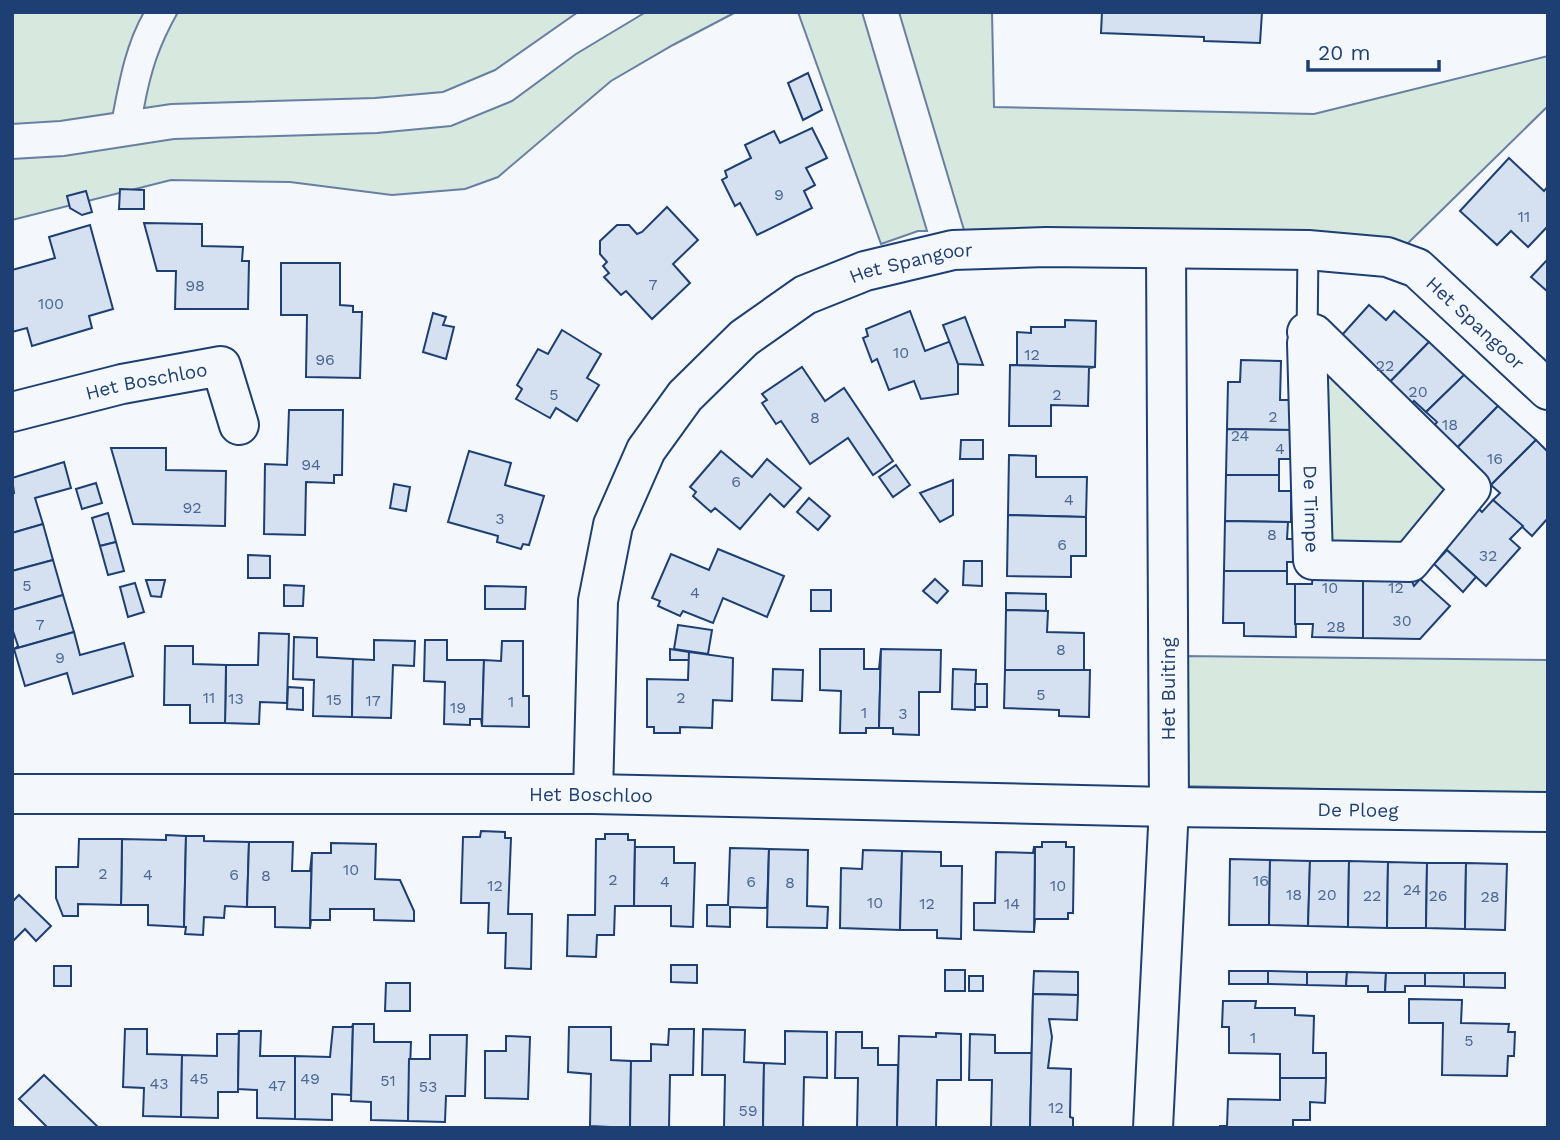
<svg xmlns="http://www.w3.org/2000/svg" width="1560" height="1140" font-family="'Work Sans',sans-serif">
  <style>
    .green { fill: #d7e8df; stroke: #687fa3; stroke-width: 2 }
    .building { fill: #d5e0f0; stroke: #1d3f73; stroke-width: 2 }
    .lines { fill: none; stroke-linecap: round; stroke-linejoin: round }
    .lane-casing { stroke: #1d3f73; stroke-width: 23 }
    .street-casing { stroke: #1d3f73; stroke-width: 42 }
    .lane { stroke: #f4f7fb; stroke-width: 19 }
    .street { stroke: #f4f7fb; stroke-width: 38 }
    .labels { text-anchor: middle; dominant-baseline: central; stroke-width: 5; stroke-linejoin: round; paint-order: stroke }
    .number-label { font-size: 16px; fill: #4b6792 }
    .street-label { font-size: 19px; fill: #1d3f73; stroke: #f4f7fb }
  </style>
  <rect width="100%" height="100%" fill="#f4f7fb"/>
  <g class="green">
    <path d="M12,12H144C126,44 120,77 113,113L60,121L12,124Z"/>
    <path d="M178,12H578L495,70L443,92L375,98L171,104L144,108C151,70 159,46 178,12Z"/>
    <path d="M646,12H736L673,45L611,81L498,177L465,189L392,195L290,182L171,180L12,220V159L64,156L174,139L377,133L451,126L512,101L576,54Z"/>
    <path d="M798,12H862L927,231H918L881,244Z"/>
    <path d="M899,12H992L994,107L1314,114L1548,56V106L1405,246L1388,239L964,230Z"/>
    <path d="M1317,354L1462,490L1407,556L1320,551Z"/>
    <path d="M1181,656L1548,660V794L1177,786Z"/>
  </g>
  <g class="building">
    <path d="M1102,12H1262L1260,43L1204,41V37L1101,33Z"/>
    <path d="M808,73L822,110L803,120L788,83Z"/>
    <path d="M812,128L827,158L806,168L815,185L804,191L812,208L757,235L740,203L735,206L722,180L727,177L725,171L751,158L745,145L774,131L780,143Z"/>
    <path d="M1509,158L1544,191L1548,186V226L1528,247L1511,231L1497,245L1460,211Z"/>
    <path d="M120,189L144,190V209H119Z"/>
    <path d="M86,191L92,212L82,215L70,208L67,196Z"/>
    <path d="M667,207L698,240L673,264L690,283L652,319L626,291L621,295L604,277L609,273L603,266L607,262L600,254V241L617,225H629L637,234L642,232Z"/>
    <path d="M144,223L202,224V246L243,247L242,261H249L248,309H175L176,271H157Z"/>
    <path d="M90,225L113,309L89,316L92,328L32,346L27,328L12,332V270L55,258L49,237Z"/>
    <path d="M1548,259V292L1531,277Z"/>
    <path d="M281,263H340V305L353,306V312H362L360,378L306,377L307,315H281Z"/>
    <path d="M1369,305L1386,320L1394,311L1429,342L1383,389L1363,370L1371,362L1342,335Z"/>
    <path d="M910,311L925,351L951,341L958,364V394L921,399L914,381L889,390L877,359L872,362L863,338L868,336L866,329Z"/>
    <path d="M433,313L446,317L443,325L454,327L446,359L423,352Z"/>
    <path d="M965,317L983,365L958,364L943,325Z"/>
    <path d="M1065,320L1096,321L1095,367L1010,365H1017V332L1031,333V327H1065Z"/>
    <path d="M562,330L601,354L587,378L599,385L577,421L556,408L550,418L516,399L522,389L517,385L538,349L548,354Z"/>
    <path d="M1429,342L1464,375L1426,412L1414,401L1406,410L1383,389Z"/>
    <path d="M1241,360L1281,361L1280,400H1293V430L1227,429L1228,382H1240Z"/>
    <path d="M1010,365L1095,367L1089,368L1088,406L1051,405V426H1009Z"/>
    <path d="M802,367L825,401L844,388L893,461L873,475L848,438L810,464L781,421L776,424L762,403L767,400L762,394Z"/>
    <path d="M1464,375L1498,406L1452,453L1429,432L1437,422L1426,412Z"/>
    <path d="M1498,406L1536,440L1491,485L1454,451Z"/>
    <path d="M289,410H343L342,475H334V483L306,482L305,535L264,534L265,464L287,465Z"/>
    <path d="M1227,429L1293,430L1292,459H1279V475H1226Z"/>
    <path d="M961,440H983V459H960Z"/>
    <path d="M1536,440L1548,452V518L1532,536L1493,500L1500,493L1491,485Z"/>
    <path d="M111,448H166V470L226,471L225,526L133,524Z"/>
    <path d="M469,451L511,463L505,485L544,496L529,545L523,544L521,549L497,542L498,536L448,522Z"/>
    <path d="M721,451L752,477L767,459L801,488L784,507L770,494L740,529L715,508L711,512L693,496L696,492L690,487Z"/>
    <path d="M1009,455L1036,456V477H1087L1086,517L1008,515Z"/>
    <path d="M64,462L71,488L35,498L43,524L12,533V493H14L12,478Z"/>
    <path d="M896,465L910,485L893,497L879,477Z"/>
    <path d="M1226,475H1279V491H1291V522L1225,521Z"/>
    <path d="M953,480V515L940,522L920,493Z"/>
    <path d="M96,483L102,503L82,509L76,489Z"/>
    <path d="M394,484L410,487L406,511L390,508Z"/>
    <path d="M809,498L830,516L818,530L797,512Z"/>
    <path d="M1493,500L1523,526L1510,539L1520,548L1486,586L1437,541L1473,503L1482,512Z"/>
    <path d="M108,513L116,542L100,546L92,518Z"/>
    <path d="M1008,515L1086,517V556H1071V577L1007,576Z"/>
    <path d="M1225,521L1288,522L1287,539H1298L1296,562H1287V571H1224Z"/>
    <path d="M43,524L53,560L12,571V533Z"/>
    <path d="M116,542L124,571L108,575L100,546Z"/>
    <path d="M718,549L784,576L767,617L723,598L713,623L683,611L680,616L658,606L660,601L652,598L671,554L709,570Z"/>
    <path d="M1447,550L1476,577L1463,592L1434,564Z"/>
    <path d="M248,555L270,556V578H248Z"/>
    <path d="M53,560L63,595L12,610V571Z"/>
    <path d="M964,561H982V586L963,585Z"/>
    <path d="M1224,571H1287V584H1295L1296,637L1244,636V623H1223Z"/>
    <path d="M1313,571L1363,572V638L1312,637L1313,624H1295V584H1312Z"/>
    <path d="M1363,572L1408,573L1414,586L1420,579L1450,606L1420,639L1363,638Z"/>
    <path d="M935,579L948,591L937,603L923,591Z"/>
    <path d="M146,580H165L161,597L151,596Z"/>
    <path d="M135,583L144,612L128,617L120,587Z"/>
    <path d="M284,585L304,586L303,606H284Z"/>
    <path d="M485,586L526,587L525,609H485Z"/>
    <rect x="811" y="590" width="20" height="21"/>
    <path d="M1006,593L1046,594V611L1006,610Z"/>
    <path d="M63,595L74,632L14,649L18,646L12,628V610Z"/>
    <path d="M1006,610L1048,611L1047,632L1084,633V670H1090H1005Z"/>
    <path d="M678,625L712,630L708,654L674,649Z"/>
    <path d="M74,632L80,655L124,643L133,676L73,694L67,673L25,686L14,649Z"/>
    <path d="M259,633L289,634L287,703L260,702L259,724L225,723L226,665H258Z"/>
    <path d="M294,637L317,638V657L353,659L352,717L313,716L314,680L293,679Z"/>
    <path d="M374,640L415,641L414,666L393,665L391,718L352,717L353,659L374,660Z"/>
    <path d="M425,640H447V660H484L482,726L481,719H470V725L444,724L445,682L424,681Z"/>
    <path d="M502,641H523V696H529V727L482,726L484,660L501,661Z"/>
    <path d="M165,646H193V664L226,665L225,723H190V705H164Z"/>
    <path d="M670,649L689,652V660H670Z"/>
    <path d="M820,649H864V669H879L881,649L879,728H866V733H840L841,691L820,690Z"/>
    <path d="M881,649L941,650L940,692H919V735L893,734V728H879Z"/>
    <path d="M689,652L733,658L732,701L713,700L712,728L680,727V733H654V727H647V679L688,680Z"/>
    <path d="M773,669L803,670L802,701L772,700Z"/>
    <path d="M953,669L976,670L975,710L952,709Z"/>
    <path d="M1005,670H1090L1089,717L1059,716V710L1004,708Z"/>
    <rect x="975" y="684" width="12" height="23"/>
    <path d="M288,687L303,688V710L287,709Z"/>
    <path d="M481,831L505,832V838H511L508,914H532L531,969L505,968L506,933H488L489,903H461L463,837H480Z"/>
    <path d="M605,834H628V840H635L634,906H615L614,935H597L596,957L567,956L568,915H595L596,839H605Z"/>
    <path d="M166,835L186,836L184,927L148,925V905H121L122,839L166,840Z"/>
    <path d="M186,836H204V841L249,842L247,907L225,906L224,918L204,917L203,935L185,934L186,927H184Z"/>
    <path d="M79,839H122L121,905L78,904V916H63L56,898V867H78Z"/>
    <path d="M249,842H293L292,871H310L312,853L310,928L275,927V907H247Z"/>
    <path d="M1042,842H1066V847H1074L1073,913H1068V919H1035L1034,932L1035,847H1042Z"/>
    <path d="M331,843L376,844L375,879L400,880L414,911V921L374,920V909H330V920H311L310,928L312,853H331Z"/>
    <path d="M635,847H674V863H695L693,927L671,926V906H634Z"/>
    <path d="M1034,847H1035L1034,932L974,930V903H995L996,852L1033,853Z"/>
    <path d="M730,848L769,849L767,908L730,907V927L707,926V905H728Z"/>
    <path d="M769,849L808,850L807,906L828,907L827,928L767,927Z"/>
    <path d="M863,850L902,851L900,930L840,928L841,868L862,869Z"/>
    <path d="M902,851L941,852V866H962L961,939L937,938V930H900Z"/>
    <path d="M1230,859L1270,860L1269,925H1229Z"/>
    <path d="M1270,860L1310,861L1308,926L1269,925Z"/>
    <path d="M1310,861H1349L1348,927L1308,926Z"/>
    <path d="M1349,861L1388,862L1387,928L1348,927Z"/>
    <path d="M1388,862L1427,863L1426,928H1387Z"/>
    <path d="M1427,863H1466L1465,929L1426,928Z"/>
    <path d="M1466,863L1507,864L1505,930L1465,929Z"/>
    <path d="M19,895L51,926L36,941L25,929L12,942V902Z"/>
    <path d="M671,965H697V983L671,982Z"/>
    <rect x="54" y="966" width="17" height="20"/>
    <rect x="945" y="970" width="20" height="21"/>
    <path d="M1034,971L1078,972V995L1033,994Z"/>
    <rect x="1229" y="971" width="39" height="13"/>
    <path d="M1268,971L1307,972V985L1268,984Z"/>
    <path d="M1307,972H1347L1346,986L1307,985Z"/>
    <path d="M1347,972L1386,973L1385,992H1368V986H1346Z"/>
    <path d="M1386,973H1425V986H1405V992H1385Z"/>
    <path d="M1425,973H1464V987L1425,986Z"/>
    <path d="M1464,973H1505V988L1464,987Z"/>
    <rect x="969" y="976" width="14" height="15"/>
    <path d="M386,983H410V1011H385Z"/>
    <path d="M1033,994L1030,1128H991L992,1080H969L970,1034L995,1035V1053H1032Z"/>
    <path d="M1033,994L1078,995L1077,1020L1049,1019L1052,1037L1048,1068L1071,1069L1070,1117L1073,1118V1128H1030Z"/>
    <path d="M1409,999L1462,1000L1461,1023L1509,1024L1508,1032H1515L1514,1056H1508L1507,1076L1442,1075L1443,1023H1409Z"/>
    <path d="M1223,1001H1256L1255,1008H1295V1015L1314,1016L1313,1053H1326V1078H1280V1054L1229,1053V1027H1222Z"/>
    <path d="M353,1024L351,1095L332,1094V1120L295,1119V1056L330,1057L333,1027H352Z"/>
    <path d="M353,1024H374V1042H411L408,1121L371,1120V1102L351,1101Z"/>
    <path d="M569,1027H611V1060L631,1061L630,1128L590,1126L591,1074L568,1072Z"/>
    <path d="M125,1029H147V1054L182,1055L181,1117L143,1116L144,1088L123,1087Z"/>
    <path d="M669,1029H694L693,1075H670L669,1127L630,1128L631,1061H651V1044L668,1045Z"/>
    <path d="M703,1029L745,1030L744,1062L764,1063L763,1128H724L725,1075H702Z"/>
    <path d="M239,1031L238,1092H218V1118L181,1117L182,1055L217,1056V1034H238Z"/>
    <path d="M239,1031H261L260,1056H295V1119L257,1118V1090L238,1089Z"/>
    <path d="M785,1031L827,1032V1078L804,1077L803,1128H763L764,1063L785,1064Z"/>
    <path d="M836,1032H862V1048H878V1065H898L897,1128H857L858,1078H835Z"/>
    <path d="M936,1033L961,1034V1080H937L936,1128H897L899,1036L936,1037Z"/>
    <path d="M430,1035H467L465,1096H446L445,1122L408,1121L409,1059H430Z"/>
    <path d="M506,1036L530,1037L528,1099L485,1098V1051H506Z"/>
    <path d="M44,1075L99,1128H44L46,1126L19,1099Z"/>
    <path d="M1280,1078H1326L1325,1103L1310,1102V1120H1293V1128H1220V1126H1227L1228,1099L1280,1100Z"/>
  </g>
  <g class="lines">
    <g class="lane-casing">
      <path id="lane" d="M1307,340L1308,250"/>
    </g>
    <g class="street-casing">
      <g id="street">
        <path id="s1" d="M1307,343L1313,560L1410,562L1471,488L1314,334L1307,332"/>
        <path id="s2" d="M12,412L122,384L221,366L239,425"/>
        <path id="s3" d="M12,794H593L1169,807L1548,812"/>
        <path id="s4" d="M593,794L598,601L613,525L646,450L685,396L744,338L805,295L865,271L953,250L1046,247L1308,250L1387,257L1417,268L1548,390"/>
        <path d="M1153,1128L1169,807L1166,250"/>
      </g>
    </g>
    <use href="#lane" class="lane"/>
    <use href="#street" class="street"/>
  </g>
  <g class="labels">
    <g class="number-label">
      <text x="779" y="194">9</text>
      <text x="1524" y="216">11</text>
      <text x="653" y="284">7</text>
      <text x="195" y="285">98</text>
      <text x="51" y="303">100</text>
      <text x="901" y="352">10</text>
      <text x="1032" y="354">12</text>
      <text x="325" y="359">96</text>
      <text x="1385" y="365">22</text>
      <text x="1418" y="391">20</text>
      <text x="554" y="394">5</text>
      <text x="1057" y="394">2</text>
      <text x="1273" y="416">2</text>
      <text x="815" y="417">8</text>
      <text x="1450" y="424">18</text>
      <text x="1240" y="435">24</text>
      <text x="1280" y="448">4</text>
      <text x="1495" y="458">16</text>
      <text x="311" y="464">94</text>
      <text x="736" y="481">6</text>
      <text x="1069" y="499">4</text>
      <text x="192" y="507">92</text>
      <text x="500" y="518">3</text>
      <text x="1272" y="534">8</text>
      <text x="1062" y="544">6</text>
      <text x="1488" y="555">32</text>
      <text x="27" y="585">5</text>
      <text x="1330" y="587">10</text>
      <text x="1396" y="587">12</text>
      <text x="695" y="592">4</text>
      <text x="1402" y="620">30</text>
      <text x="40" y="624">7</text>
      <text x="1336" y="626">28</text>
      <text x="1061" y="649">8</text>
      <text x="60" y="657">9</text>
      <text x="1041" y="694">5</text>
      <text x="209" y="697">11</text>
      <text x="681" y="697">2</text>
      <text x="236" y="698">13</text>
      <text x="334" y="699">15</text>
      <text x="373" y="700">17</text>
      <text x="511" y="701">1</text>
      <text x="458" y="707">19</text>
      <text x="864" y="712">1</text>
      <text x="903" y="713">3</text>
      <text x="351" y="869">10</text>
      <text x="103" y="873">2</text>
      <text x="148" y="874">4</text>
      <text x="234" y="874">6</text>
      <text x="266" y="875">8</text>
      <text x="613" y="879">2</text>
      <text x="1261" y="880">16</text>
      <text x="665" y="881">4</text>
      <text x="751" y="881">6</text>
      <text x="790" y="882">8</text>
      <text x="495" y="885">12</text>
      <text x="1058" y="885">10</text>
      <text x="1412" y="889">24</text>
      <text x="1294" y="894">18</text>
      <text x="1327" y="894">20</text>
      <text x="1372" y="895">22</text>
      <text x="1438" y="895">26</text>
      <text x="1490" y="896">28</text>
      <text x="875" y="902">10</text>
      <text x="927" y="903">12</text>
      <text x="1012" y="903">14</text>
      <text x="1253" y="1037">1</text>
      <text x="1469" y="1040">5</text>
      <text x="199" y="1078">45</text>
      <text x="310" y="1078">49</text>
      <text x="388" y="1080">51</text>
      <text x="159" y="1083">43</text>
      <text x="277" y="1085">47</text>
      <text x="428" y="1086">53</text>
      <text x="1056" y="1107">12</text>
      <text x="748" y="1110">59</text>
    </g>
    <g class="street-label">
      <text stroke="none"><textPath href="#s4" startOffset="688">Het Spangoor</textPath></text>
      <text stroke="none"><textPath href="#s4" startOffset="1278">Het Spangoor</textPath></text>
      <text stroke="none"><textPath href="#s2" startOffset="138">Het Boschloo</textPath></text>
      <text stroke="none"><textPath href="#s1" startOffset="166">De Timpe</textPath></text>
      <text transform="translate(1168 689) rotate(-90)">Het Buiting</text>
      <text stroke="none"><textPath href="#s3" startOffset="579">Het Boschloo</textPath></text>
      <text stroke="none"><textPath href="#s3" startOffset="1346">De Ploeg</textPath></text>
    </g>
  </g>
  <rect width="1560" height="1140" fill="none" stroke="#1d3f73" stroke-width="28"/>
  <path d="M1308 60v10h131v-10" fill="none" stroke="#1d3f73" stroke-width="3.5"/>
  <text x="1318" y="60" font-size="21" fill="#1d3f73" stroke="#f4f7fb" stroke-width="5" paint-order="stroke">20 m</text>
</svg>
